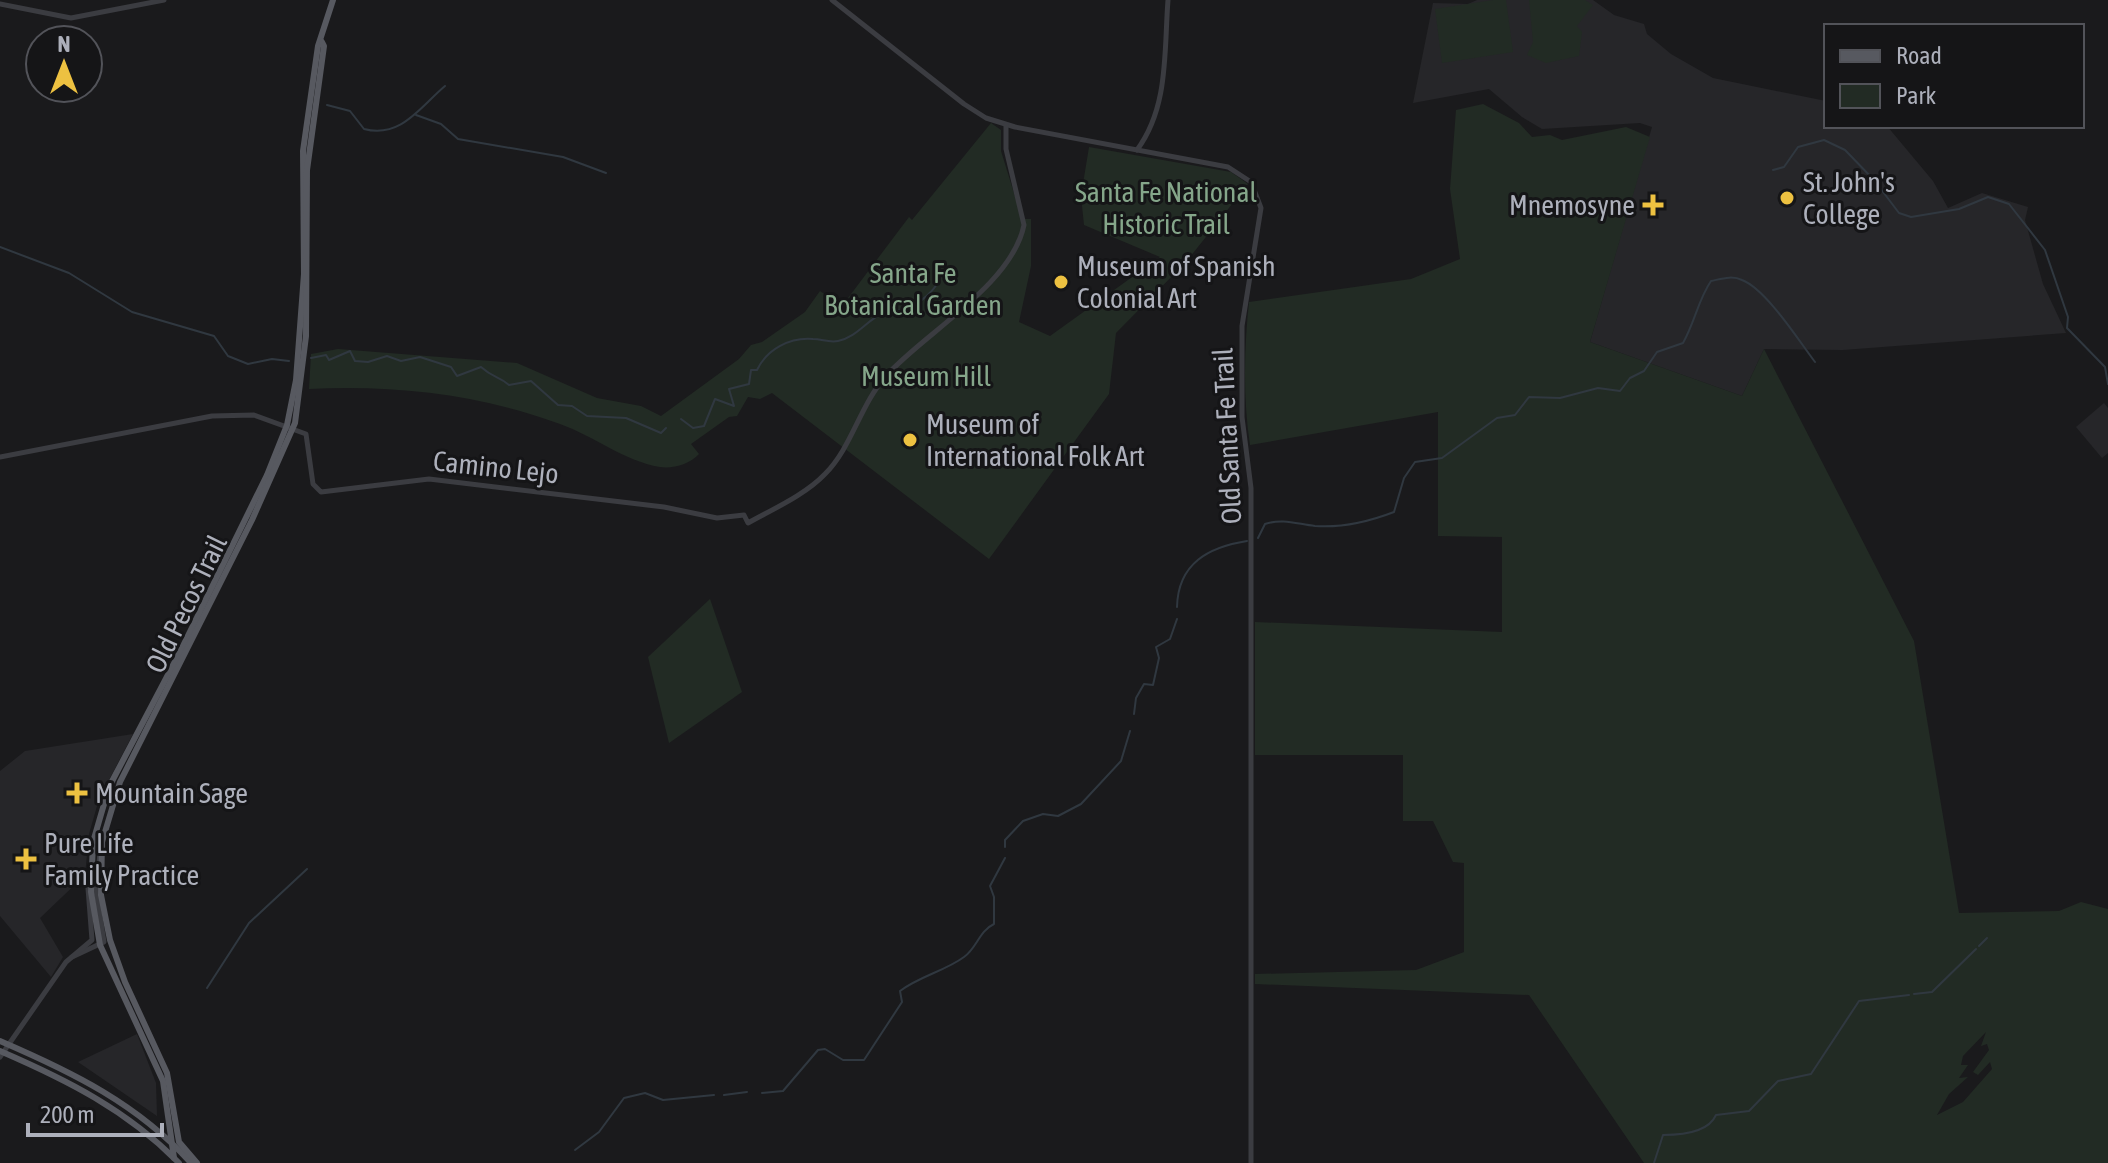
<svg xmlns="http://www.w3.org/2000/svg" width="2108" height="1163" font-family="'Asap Condensed',sans-serif">
  <style>
    .built { fill: #262629 }
    .green { fill: #222b24; fill-rule: evenodd }
    .lines { fill: none; stroke-linecap: round; stroke-linejoin: round }
    .stream { stroke: #303840; stroke-width: 2 }
    .minor { stroke: #3b3c41; stroke-width: 5 }
    .major { stroke: #575960; stroke-width: 6 }
    .poi-dot { fill: #edc141; stroke: #151517; stroke-width: 3 }
    .labels { text-anchor: middle; dominant-baseline: central; stroke-width: 6; stroke-linejoin: round; paint-order: stroke }
    .poi-label { font-size: 28px; fill: #adb0bb; stroke: #151517; text-anchor: start }
    .park-label { font-size: 28px; fill: #85a68a; stroke: #151517 }
    .street-label { font-size: 28px; fill: #adb0bb; stroke: #151517 }
  </style>
  <rect width="100%" height="100%" fill="#1a1a1c"/>
  <g class="built">
    <path d="M1477,0H1593L1614,15L1644,24L1647,34L1671,54L1713,78L1826,101V126H1887L1933,181L1948,208L1982,193L2028,207L2025,220L2043,284L2066,333L1843,350L1764,349L1742,396L1590,342L1652,127L1640,123L1542,129L1522,117L1489,89L1413,103L1433,3L1468,4Z"/>
    <path d="M2104,403L2108,408V453L2102,458L2076,427Z"/>
    <path d="M133,734L99,799L89,834L85,875L40,918L63,957L51,977L0,916V771L25,751Z"/>
    <path d="M137,1034L156,1083L157,1116L78,1062Z"/>
  </g>
  <g class="green">
    <path d="M1493,0H1506L1513,52L1442,63L1435,9Z"/>
    <path d="M1529,0H1585L1593,5L1577,26L1582,32L1579,56L1546,63L1527,55L1533,42Z"/>
    <path d="M1483,104L1519,123L1532,137L1550,135L1562,140L1626,127L1650,137L1590,342L1742,396L1764,349L1914,641L1959,913L2059,911L2081,902L2108,909V1163H1644L1529,995L1255,984V974L1416,970L1464,952V863L1453,862L1433,821H1403V755H1255V622L1502,632V537L1438,536V412L1250,445C1243,399 1244,349 1249,302L1411,279L1460,259L1450,189L1456,110ZM1986,1032L1981,1046L1987,1044L1989,1050L1973,1072L1978,1075L1990,1062L1992,1069L1963,1102L1937,1115L1949,1094L1968,1077L1959,1078L1968,1065H1961L1963,1056Z"/>
    <path d="M991,123L1001,130V151L1022,219H1031V266L1019,322L1050,336L1160,257L1084,225L1081,196L1089,147L1231,172L1248,184L1186,262L1116,333L1109,394L989,559L772,393L760,399L748,397L737,416L729,417L691,444L699,454C690,464 673,469 660,467C624,461 594,436 560,424C477,394 396,385 309,389L311,354L338,349L517,363L597,398L641,406L661,416L739,359L751,345L762,342L805,312L820,291L842,306L909,217L912,220Z"/>
    <path d="M710,599L742,692L669,743L648,657Z"/>
  </g>
  <g class="lines">
    <g class="stream">
      <path d="M327,105L350,111L364,129C401,139 421,106 445,86"/>
      <path d="M416,115L441,124L458,139L563,157L606,173"/>
      <path d="M1773,170L1784,167L1798,147L1824,140L1845,150L1874,180L1899,213L1911,217L1959,209L1988,197L2009,204L2045,250L2068,317L2067,328L2105,367L2108,384"/>
      <path d="M0,247L69,273L132,312L214,336L228,356L248,364L272,359L289,361"/>
      <path d="M311,358L326,355L329,360L350,351L355,361L368,362L387,356L401,361L420,357L451,367L457,376L481,367C493,378 499,376 509,385L531,381L558,405L572,406L587,416L626,418L661,433L666,428"/>
      <path d="M681,419L693,428L704,426L715,399L734,406L729,389L749,384L751,370H757C767,349 790,337 813,339C822,339 829,343 838,341C857,337 866,321 884,312C890,310 896,311 903,310C916,306 930,295 937,284L938,272"/>
      <path d="M1258,538L1265,524C1283,518 1297,524 1315,526C1343,528 1368,522 1394,512L1404,478L1415,462L1442,458L1497,418L1515,415L1529,397L1560,398L1598,388L1620,391L1630,378L1644,371L1657,352L1683,343C1695,322 1698,300 1711,281C1721,279 1732,275 1742,280C1766,289 1799,341 1815,362"/>
      <path d="M1177,607C1178,563 1209,547 1247,541"/>
      <path d="M1134,714L1136,698L1144,684L1153,685L1159,658L1156,647L1170,639L1177,619"/>
      <path d="M1005,847V840L1023,821L1043,814L1058,816L1081,804L1121,761L1130,731"/>
      <path d="M1979,946L1987,938"/>
      <path d="M207,988L249,923L307,869"/>
      <path d="M1914,994L1932,992L1976,949"/>
      <path d="M762,1093L783,1091L818,1050L825,1049L843,1060H864L902,1002L900,991C920,976 945,971 964,957C977,948 979,931 994,924V897L990,886L1005,858"/>
      <path d="M724,1095L747,1092"/>
      <path d="M575,1150L599,1132L624,1098L645,1093L663,1100L714,1095"/>
      <path d="M1654,1163L1663,1135C1681,1135 1708,1133 1716,1115L1749,1111L1778,1081L1811,1074L1859,1001L1909,995"/>
    </g>
    <g class="minor">
      <path d="M832,0L964,104L986,118L1015,127L1228,167L1251,182L1261,208L1242,326V417L1251,488V1163"/>
      <path d="M0,4L71,18L164,0"/>
      <path d="M1137,150C1169,107 1164,51 1168,0"/>
      <path d="M0,457L212,416L254,415L306,434L313,484L321,492L429,479L664,507L717,518L744,515L748,523C773,509 805,495 825,474C852,447 860,405 886,376C923,334 1012,285 1024,225L1006,149V125"/>
      <path d="M72,957L104,942L96,891L100,853"/>
      <path d="M0,1057L66,962L92,940L88,888"/>
    </g>
    <g class="major">
      <path d="M0,1041C72,1072 138,1104 191,1163"/>
      <path d="M0,1051C67,1080 127,1110 179,1163"/>
      <path d="M174,1158L163,1081L100,945L91,892L93,842L109,787L181,650L267,475L287,425L296,380L304,274L303,151L318,46L333,0"/>
      <path d="M197,1163L179,1142L167,1073L125,982L110,940L101,895L102,842L120,782L252,520L295,423L306,336L307,170L324,46L322,42"/>
    </g>
  </g>
  <g class="poi-dot">
    <circle cx="1787" cy="198" r="8"/>
    <path d="M1649 193h8v8h8v8h-8v8h-8v-8h-8v-8h8z"/>
    <circle cx="1061" cy="282" r="8"/>
    <circle cx="910" cy="440" r="8"/>
    <path d="M73 781h8v8h8v8h-8v8h-8v-8h-8v-8h8z"/>
    <path d="M22 847h8v8h8v8h-8v8h-8v-8h-8v-8h8z"/>
  </g>
  <g class="labels">
    <g class="poi-label">
      <text x="1803" y="182">St. John's<tspan x="1803" dy="32">College</tspan></text>
      <text x="1635" y="205" text-anchor="end">Mnemosyne</text>
      <text x="1077" y="266">Museum of Spanish<tspan x="1077" dy="32">Colonial Art</tspan></text>
      <text x="926" y="424">Museum of<tspan x="926" dy="32">International Folk Art</tspan></text>
      <text x="95" y="793">Mountain Sage</text>
      <text x="44" y="843">Pure Life<tspan x="44" dy="32">Family Practice</tspan></text>
    </g>
    <g class="park-label">
      <text x="1166" y="192">Santa Fe National<tspan x="1166" dy="32">Historic Trail</tspan></text>
      <text x="913" y="273">Santa Fe<tspan x="913" dy="32">Botanical Garden</tspan></text>
      <text x="926" y="376">Museum Hill</text>
    </g>
    <g class="street-label">
      <text transform="translate(1227 436) rotate(-93)">Old Santa Fe Trail</text>
      <text transform="translate(496 467) rotate(6)">Camino Lejo</text>
      <text transform="translate(186 604) rotate(-64)">Old Pecos Trail</text>
    </g>
  </g>
  <rect x="1824" y="24" width="260" height="104" fill="#151517" stroke="#525359" stroke-width="2"/>
  <rect x="1840" y="50" width="40" height="12" fill="#575960" stroke="#525359" stroke-width="2"/>
  <text x="1896" y="64" font-size="24" fill="#adb0bb">Road</text>
  <rect x="1840" y="84" width="40" height="24" fill="#222b24" stroke="#525359" stroke-width="2"/>
  <text x="1896" y="104" font-size="24" fill="#adb0bb">Park</text>
  <g transform="translate(64 64)"><circle r="38" fill="#151517" stroke="#525359" stroke-width="2"/>
  <path d="M0-6L14 30L0 20L-14 30Z" fill="#edc141"/>
  <text y="-12" font-size="22" font-weight="bold" text-anchor="middle" fill="#adb0bb">N</text>
  </g>
  <path d="M28 1123v12h134v-12" fill="none" stroke="#adb0bb" stroke-width="4"/>
  <text x="40" y="1123" font-size="24" fill="#adb0bb" stroke="#151517" stroke-width="6" paint-order="stroke">200 m</text>
</svg>
